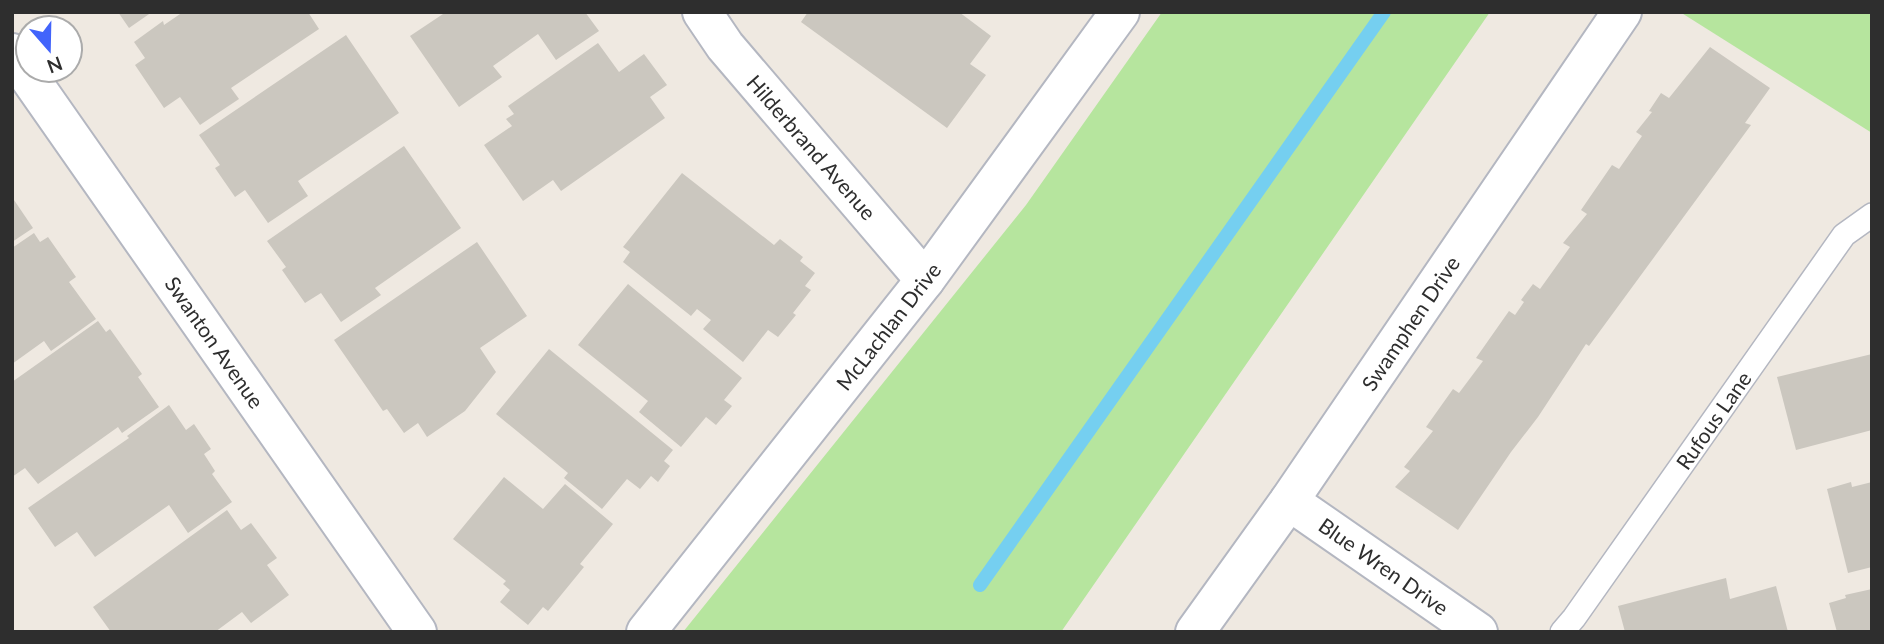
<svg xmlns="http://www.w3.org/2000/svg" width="1884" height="644" font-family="Lato,sans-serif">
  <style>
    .green { fill: #b6e59e }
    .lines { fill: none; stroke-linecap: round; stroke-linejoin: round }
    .stream { stroke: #75cff0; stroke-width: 14 }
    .building { fill: #cbc7bf }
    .lane-casing { stroke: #b4b7c1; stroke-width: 26 }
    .street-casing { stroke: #b4b7c1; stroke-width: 42 }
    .lane { stroke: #fff; stroke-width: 23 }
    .street { stroke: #fff; stroke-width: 38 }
    .labels { text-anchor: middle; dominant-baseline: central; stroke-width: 5; stroke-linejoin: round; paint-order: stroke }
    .street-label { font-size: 21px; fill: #2e2e2e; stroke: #fff }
  </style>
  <rect width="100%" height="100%" fill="#efe9e1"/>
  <g class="green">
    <path d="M1162,12H1490L1061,632H683L1026,205Z"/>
    <path d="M1680,12H1872V133Z"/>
  </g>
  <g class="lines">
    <path class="stream" d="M980,585L1384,12"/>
  </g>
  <g class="building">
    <path d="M118,12H152L129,28Z"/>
    <path d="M183,12H308L319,29L231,88L239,99L200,125L180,97L164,108L135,65L145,58L134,42L163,21L164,25Z"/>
    <path d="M446,12H585L599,31L556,60L538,34L493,66L502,77L459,107L410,36Z"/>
    <path d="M808,12H959L991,36L970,64L986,75L947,128L801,22Z"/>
    <path d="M346,35L399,113L298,181L308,196L268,223L245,190L235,197L215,168L220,165L199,135Z"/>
    <path d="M598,43L619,72L644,54L667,85L650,97L665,118L561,191L553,180L523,201L484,145L512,126L506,119L514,114L508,106Z"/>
    <path d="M1710,47L1770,88L1745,123L1751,125L1589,346L1586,344L1538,417L1511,452L1458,530L1395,487L1410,471L1404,467L1433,431L1426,427L1453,389L1459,393L1483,361L1476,358L1509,311L1515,315L1524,302L1521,300L1533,284L1540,289L1570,247L1563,243L1587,214L1581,210L1612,165L1619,169L1642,136L1636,132L1652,112L1649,111L1661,93L1669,98Z"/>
    <path d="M404,146L461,228L375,288L381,295L341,322L321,293L305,303L282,270L286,267L267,241Z"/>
    <path d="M682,173L774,245L780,239L803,257L800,261L815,273L805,286L811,290L793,313L796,315L778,337L768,330L743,362L703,329L711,320L697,309L691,316L623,262L630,252L623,247Z"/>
    <path d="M12,197L33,228L12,242Z"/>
    <path d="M34,233L40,242L48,237L76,277L69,282L96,319L51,351L44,341L12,364V248Z"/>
    <path d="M477,242L527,316L480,348L496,372L465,411L427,437L418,423L404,433L387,409L383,411L334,340Z"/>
    <path d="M628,284L742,378L724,400L732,406L716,425L706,417L681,447L639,412L648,401L578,345Z"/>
    <path d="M98,321L106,332L110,329L142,374L138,377L159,407L122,433L118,427L38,484L25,468L12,477V382Z"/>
    <path d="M549,349L673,450L664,461L670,466L658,482L651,476L640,489L627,479L602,509L564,478L568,473L496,414Z"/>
    <path d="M1872,354V430L1796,450L1777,377Z"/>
    <path d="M169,405L186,430L194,424L211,449L204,454L215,471L212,474L232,502L188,533L169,505L95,557L77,532L55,547L28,508L129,438L127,436Z"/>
    <path d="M504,477L543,509L565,484L613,524L580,564L584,567L548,611L543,607L528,625L500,602L510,590L503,584L506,581L453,539Z"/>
    <path d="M1851,482L1852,487L1872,482V567L1848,573L1827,489Z"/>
    <path d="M227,510L241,530L251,523L277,558L267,565L289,595L251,623L242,612L215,632H111L93,607Z"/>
    <path d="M1726,578L1730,599L1776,586L1788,632H1625L1618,606Z"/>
    <path d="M1872,589V632H1837L1829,603L1846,598L1845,595Z"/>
  </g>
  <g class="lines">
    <g class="lane-casing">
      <path id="lane" d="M1562,632L1574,618L1844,235L1872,215"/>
    </g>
    <g class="street-casing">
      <g id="street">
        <path d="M702,12L725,46L925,280"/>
        <path d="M12,53L417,632"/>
        <path d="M1289,501L1478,632"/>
        <path d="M646,632L925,280L1120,12"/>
        <path d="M1195,632L1289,501L1622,12"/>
      </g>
    </g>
    <use href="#lane" class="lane"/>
    <use href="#street" class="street"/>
  </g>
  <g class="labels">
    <g class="street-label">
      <text transform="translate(812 147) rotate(49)">Hilderbrand Avenue</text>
      <text transform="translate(1410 323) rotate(-56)">Swamphen Drive</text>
      <text transform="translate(888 326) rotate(-52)">McLachlan Drive</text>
      <text transform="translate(215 342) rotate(55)">Swanton Avenue</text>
      <text transform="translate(1713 420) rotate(-55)">Rufous Lane</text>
      <text transform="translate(1384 566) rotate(35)">Blue Wren Drive</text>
    </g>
  </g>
  <rect width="1884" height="644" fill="none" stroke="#2e2e2e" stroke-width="28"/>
  <g transform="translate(49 49) rotate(160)"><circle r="33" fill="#ffffff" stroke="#ababab" stroke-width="2"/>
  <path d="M0-5L12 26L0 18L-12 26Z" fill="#4264fb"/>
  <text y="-10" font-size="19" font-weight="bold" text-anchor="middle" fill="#2e2e2e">N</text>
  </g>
</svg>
